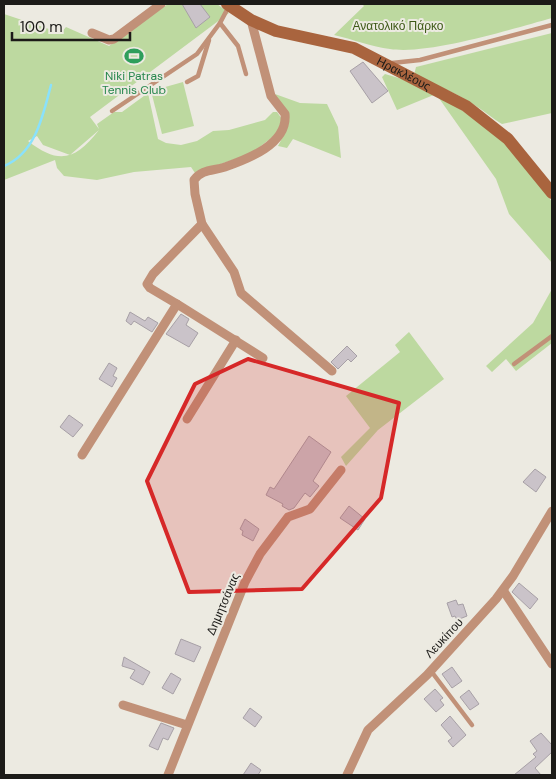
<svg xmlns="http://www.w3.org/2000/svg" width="556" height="779" font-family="'DM Sans',sans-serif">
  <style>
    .green { fill: #bdd9a0; fill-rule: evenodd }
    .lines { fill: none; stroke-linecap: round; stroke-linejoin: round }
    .stream { stroke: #8ae1fc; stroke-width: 2.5 }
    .building { fill: #cac3c9; stroke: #a7a0a6 }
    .lane { stroke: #c19178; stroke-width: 4.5 }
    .street { stroke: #c19178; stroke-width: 9 }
    .secondary { stroke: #a9643e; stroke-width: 12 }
    .marked { fill: #d62828; fill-opacity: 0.2; stroke: #d62828; stroke-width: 4; stroke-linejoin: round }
    .labels { text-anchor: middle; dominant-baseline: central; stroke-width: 4; stroke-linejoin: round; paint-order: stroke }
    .park-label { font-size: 12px; fill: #3d5917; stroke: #eceae1 }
    .street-label { font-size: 12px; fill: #1c1b18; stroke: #eceae1 }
    .leisure-label { font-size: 12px; fill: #27864d; stroke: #eceae1 }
  </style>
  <rect width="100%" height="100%" fill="#eceae1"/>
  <g class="green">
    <path d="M168,4H217L229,13L90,117L99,129L97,124L114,112H122L148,93L158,139L166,143L181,145L197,141L213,131L229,130L265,120L273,112H277L282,119L280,131L252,153L195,173L191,167L134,172L97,180L64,176L57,168L55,160L4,180V14L61,33L66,27L109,46ZM99,130C76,159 60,166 28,141L37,136L43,145L70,155Z"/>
    <path d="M362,4H552V18C512,29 429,55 390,49C372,47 352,39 334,35L364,6Z"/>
    <path d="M552,33V113L502,124C493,119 487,113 479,108C459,94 436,85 414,75L416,67Z"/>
    <path d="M385,74L409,81L436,93L500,136L534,176L552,202V263L509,214L496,179L436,94L397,110L382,77Z"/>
    <path d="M183,82L194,126L162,134L151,91Z"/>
    <path d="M275,94L300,103L327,104L338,127L341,158L293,139L287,148L278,146C292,122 288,118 275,94Z"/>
    <path d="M552,289V343L516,371L506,359L492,372L486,366L533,323Z"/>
    <path d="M409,332L444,379L378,430L346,466L341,457L370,428L346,396L400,352L395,345Z"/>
  </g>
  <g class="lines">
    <path class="stream" d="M4,166C36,153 43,115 51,85"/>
  </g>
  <g class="building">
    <path d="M182,4H200L210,17L196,28Z"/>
    <path d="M363,62L388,91L372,103L350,71Z"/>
    <path d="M130,312L145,321L148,317L158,323L152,332L134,321L131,325L126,321Z"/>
    <path d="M181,314L189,319L186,325L198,333L189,347L166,334Z"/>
    <path d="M347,346L357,356L351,362L348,359L338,369L331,362Z"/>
    <path d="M109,363L117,368L113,376L117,378L112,387L99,379Z"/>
    <path d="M69,415L83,425L73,437L60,427Z"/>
    <path d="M309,436L331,452L313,481L319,486L310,497L305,493L294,508L289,510L282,506L283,504L266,495L270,487L274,489Z"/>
    <path d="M535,469L546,477L536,492L523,482Z"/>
    <path d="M349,506L365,519L358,530L340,518Z"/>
    <path d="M245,519L259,529L253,541L242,535L243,531L240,529Z"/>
    <path d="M519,583L538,599L530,609L512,592Z"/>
    <path d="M456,600L458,605L463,604L467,616L457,620L455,616L452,617L447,603Z"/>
    <path d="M181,639L201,647L194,662L175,654Z"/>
    <path d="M124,657L150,672L143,685L130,678L135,670L122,666Z"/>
    <path d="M452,667L462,681L452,688L442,674Z"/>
    <path d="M171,673L181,679L173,694L162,688Z"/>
    <path d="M435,689L443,698L440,700L444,705L436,712L424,699Z"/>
    <path d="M469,690L479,704L470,710L460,697Z"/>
    <path d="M250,708L262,717L255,727L243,718Z"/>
    <path d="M450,716L466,735L453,747L448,741L452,738L441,725Z"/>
    <path d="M161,723L174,728L168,740L163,738L158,750L149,746Z"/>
    <path d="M541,733L552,745V752L535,768L541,775H514L536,757L533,754L537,751L530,741Z"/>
    <path d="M251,763L261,770L258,775H243Z"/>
  </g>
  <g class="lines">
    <g class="lane">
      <path d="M220,23L238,46L246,74"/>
      <path d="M392,63L420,60L552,25"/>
      <path d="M187,82L198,76L209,40"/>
      <path d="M112,111L197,54L220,23L229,6"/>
      <path d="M514,364L552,336"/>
      <path d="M431,671L472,725"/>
    </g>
    <g class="street">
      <path d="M92,33L109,40L114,39L161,4"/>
      <path d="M202,224L234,272L241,293L332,371"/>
      <path d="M177,304L263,358"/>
      <path d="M187,419L236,340"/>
      <path d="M82,455L177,304L150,288L147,284L153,274L202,224L195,194L194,180C202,169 213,171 225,167C248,159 288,144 285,114L271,96L251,20"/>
      <path d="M503,590L552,664"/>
      <path d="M123,705L187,725"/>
      <path d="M168,775L245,582L260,554L288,517L310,509L341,470"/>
      <path d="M347,775L368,730L427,675L496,599L513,576L552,511"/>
    </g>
    <path class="secondary" id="s1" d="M227,4L251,20L276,31L354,48L466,106L508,139L552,193"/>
  </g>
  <path class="marked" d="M248,359L399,403L381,498L302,589L189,592L147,481L195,384Z"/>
  <defs>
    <g id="stadium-bare" transform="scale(1.5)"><path d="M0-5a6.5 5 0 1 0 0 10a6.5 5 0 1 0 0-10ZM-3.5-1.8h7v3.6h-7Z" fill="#2e9e5b" stroke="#eceae1" stroke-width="2.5" paint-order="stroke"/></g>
  </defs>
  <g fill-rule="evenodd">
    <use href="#stadium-bare" x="134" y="56"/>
  </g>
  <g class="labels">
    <g class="park-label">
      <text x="398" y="26">Ανατολικό Πάρκο</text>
    </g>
    <g class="street-label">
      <text stroke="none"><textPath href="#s1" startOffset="192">Ηρακλέους</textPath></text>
      <text transform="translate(223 604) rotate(-67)">Δημητσάνας</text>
      <text transform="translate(444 638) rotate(-47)">Λευκίπου</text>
    </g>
    <g class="leisure-label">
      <text x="134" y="76">Niki Patras<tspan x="134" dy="14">Tennis Club</tspan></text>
    </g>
  </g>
  <rect width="556" height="779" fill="none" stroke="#1c1b18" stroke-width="10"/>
  <path d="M12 32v8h118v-8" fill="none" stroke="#1c1b18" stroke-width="2.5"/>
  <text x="20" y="32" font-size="15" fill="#1c1b18" stroke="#eceae1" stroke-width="4" paint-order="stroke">100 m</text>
</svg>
